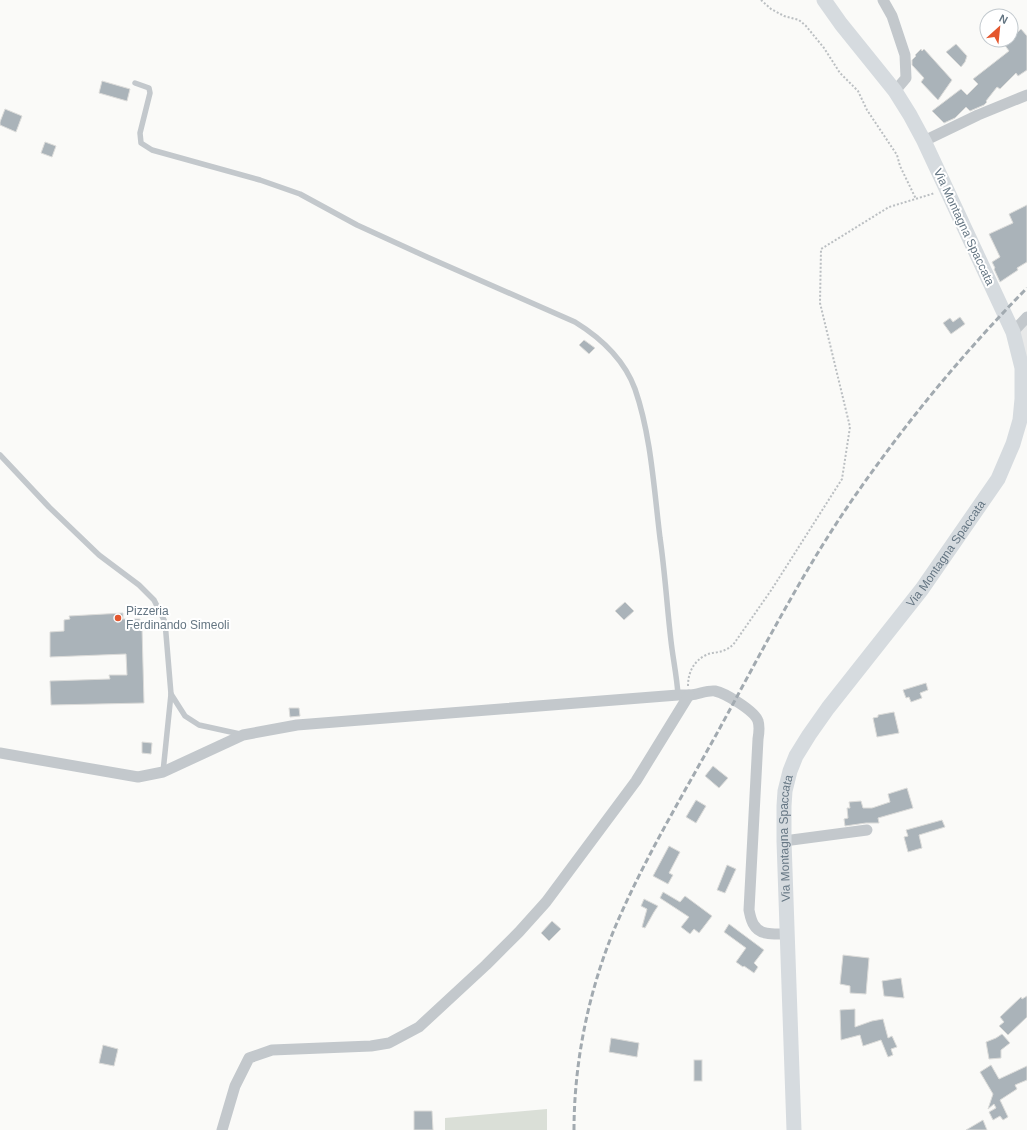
<svg xmlns="http://www.w3.org/2000/svg" width="1027" height="1130" font-family="Arial,sans-serif">
  <style>
    .built { fill: #e8e9e9 }
    .green { fill: #dadfd7 }
    .building { fill: #aab3b9; stroke: #dcdcda }
    .lines { fill: none; stroke-linecap: round; stroke-linejoin: round }
    .path { stroke: #bbbfc2; stroke-width: 2; stroke-dasharray: 2 2; stroke-linecap: butt }
    .lane { stroke: #c3c8cc; stroke-width: 5.5 }
    .street { stroke: #c3c8cc; stroke-width: 11 }
    .secondary { stroke: #d6dbdf; stroke-width: 15 }
    .rail { stroke: #a2aab0; stroke-width: 3; stroke-dasharray: 6 3; stroke-linecap: butt }
    .poi-dot { fill: #e4572e; stroke: #fff; stroke-width: 1.5 }
    .labels { text-anchor: middle; dominant-baseline: central; stroke-width: 4; stroke-linejoin: round; paint-order: stroke }
    .street-label { font-size: 12px; fill: #657683; stroke: #fff }
    .poi-label { font-size: 12px; fill: #657683; stroke: #fff; text-anchor: start }
  </style>
  <rect width="100%" height="100%" fill="#fafaf8"/>
  <path class="built" d="M1027,324V385L1018,332Z"/>
  <path class="green" d="M547,1109V1130H445V1118Z"/>
  <g class="building">
    <path d="M1021,29L1027,36V70L1018,76L1016,73L1000,89L997,87L986,101L987,102L984,105L970,111L966,107L955,118L944,123L932,111L961,89L967,95L978,84L973,79L1009,51L1004,44L1008,40H1011V38Z"/>
    <path d="M956,44L967,56L965,62L961,67L946,52Z"/>
    <path d="M921,49L922,51L924,49L952,80L938,100L921,82L924,78L912,65V60L916,56L915,55Z"/>
    <path d="M102,81L130,89L127,101L99,93Z"/>
    <path d="M5,109L22,116L16,132L0,125V122Z"/>
    <path d="M45,142L56,146L52,157L41,153Z"/>
    <path d="M1027,205V262L1017,268L1018,270L1000,282L994,269L995,268L992,262L1000,257L989,234L1013,223L1009,214Z"/>
    <path d="M960,317L965,324L951,334L943,323L950,318L953,322Z"/>
    <path d="M584,340L595,348L589,354L579,345Z"/>
    <path d="M625,602L634,611L624,620L615,611Z"/>
    <path d="M123,613V619H140V628H142L144,703L51,705L50,681L110,679L109,675H127L126,654L50,657V632L64,631V620L70,619L69,616Z"/>
    <path d="M926,683L928,690L920,693L922,698L911,702L909,697L906,698L903,690Z"/>
    <path d="M289,708H299L300,716L290,717Z"/>
    <path d="M894,712L899,733L877,737L873,718L878,717V715Z"/>
    <path d="M142,742L152,743L151,754L142,753Z"/>
    <path d="M713,766L728,778L719,788L705,776Z"/>
    <path d="M907,788L913,808L878,818L879,823H866L845,826L844,819L848,818L847,808H850L849,802L861,801L863,808H872L890,802L888,794Z"/>
    <path d="M696,800L706,806L696,823L686,817Z"/>
    <path d="M942,820L945,827L919,835L922,848L908,852L904,837L908,836L906,830Z"/>
    <path d="M669,846L680,852L669,873L673,875L668,884L653,876Z"/>
    <path d="M727,865L736,869L725,893L717,890Z"/>
    <path d="M663,892L680,902L685,896L712,916L699,933L694,929L690,934L681,927L689,917L660,898Z"/>
    <path d="M644,899L658,906L654,912L645,928L642,927L647,909L641,906Z"/>
    <path d="M552,921L561,929L549,941L541,933Z"/>
    <path d="M729,924L764,950L754,963L758,967L754,973L744,966L743,967L736,962L746,948L724,932Z"/>
    <path d="M843,955L869,958L866,994L850,993V986L840,984Z"/>
    <path d="M901,978L904,998L884,996L882,981Z"/>
    <path d="M1027,996V1017L1008,1035L999,1026L1004,1022L1000,1017L1021,997L1022,999Z"/>
    <path d="M855,1009V1027L872,1021L883,1019L888,1038L892,1036L897,1047L891,1049L893,1055L888,1057L881,1040L863,1046L860,1035L841,1040L840,1010Z"/>
    <path d="M1002,1034L1010,1043L1001,1050V1058L989,1059L986,1042L996,1038Z"/>
    <path d="M611,1038L639,1043L637,1057L609,1052Z"/>
    <path d="M103,1045L118,1049L114,1066L99,1063Z"/>
    <rect x="694" y="1060" width="8" height="21"/>
    <path d="M991,1065L999,1079L1027,1066V1080L1015,1085L1017,1089L1000,1100L1008,1117L1003,1120L1000,1116L993,1120L989,1112L996,1108L994,1104L988,1109L993,1094L980,1072Z"/>
    <path d="M414,1111H432L433,1130H414Z"/>
    <path d="M983,1120L987,1130H966Z"/>
  </g>
  <g class="lines">
    <g class="path">
      <path d="M761,0L771,9L784,16L799,20L806,26L824,48L840,73L858,91L867,110L897,155L900,166L916,199"/>
      <path d="M688,686C688,672 694,661 706,655C712,652 719,653 725,650C728,649 730,647 733,645L772,589L842,479L850,427L820,303L821,249L889,207L935,193"/>
    </g>
    <g class="lane">
      <path d="M135,83L149,88L150,93L140,133L141,143L152,150L260,180L300,194L357,225L427,257L575,322C601,338 624,359 635,389C651,435 654,489 660,538C665,572 667,607 671,641C673,659 677,677 678,695"/>
      <path d="M0,455L49,507L99,555L139,585L154,600L165,622L171,694L185,716L199,725L240,734"/>
      <path d="M163,772L171,694"/>
    </g>
    <g class="street">
      <path d="M883,0L892,16L905,55L906,78L895,91"/>
      <path d="M924,141L978,115L1027,95"/>
      <path d="M1013,332L1027,317"/>
      <path d="M0,753L138,777L163,772L243,735L297,725L678,695C682,695 687,695 691,695C699,694 708,690 715,691C725,693 755,711 758,721C760,727 759,733 758,739L749,910C750,915 751,921 754,925C760,936 776,934 786,934"/>
      <path d="M784,841L867,830"/>
      <path d="M222,1130L235,1086L249,1058L272,1050L371,1046L389,1043L419,1027L486,965L519,932L546,902L636,781L689,695"/>
    </g>
    <path class="secondary" id="s1" d="M794,1130L784,841V806L785,791L790,771L796,756L809,735L828,708L922,589L998,479L1013,444L1020,420L1022,399V368L1013,332L924,141L910,115L895,91L841,24L824,0"/>
    <path class="rail" d="M574,1130C574,1061 589,989 616,925C644,860 681,798 716,735C759,657 800,576 850,503C903,426 962,354 1027,288"/>
  </g>
  <circle class="poi-dot" cx="118" cy="618" r="4"/>
  <g class="labels">
    <g class="street-label">
      <text transform="translate(964 227) rotate(65)">Via Montagna Spaccata</text>
      <text stroke="none"><textPath href="#s1" startOffset="628">Via Montagna Spaccata</textPath></text>
      <text stroke="none"><textPath href="#s1" startOffset="292">Via Montagna Spaccata</textPath></text>
    </g>
    <g class="poi-label">
      <text x="126" y="611">Pizzeria<tspan x="126" dy="14">Ferdinando Simeoli</tspan></text>
    </g>
  </g>
  <g transform="translate(999 28) rotate(27)"><circle r="19" fill="#ffffff" stroke="#c1c8cd"/>
  <path d="M0-3L7 15L0 10L-7 15Z" fill="#e4572e"/>
  <text y="-6" font-size="11" font-weight="bold" text-anchor="middle" fill="#657683">N</text>
  </g>
</svg>
